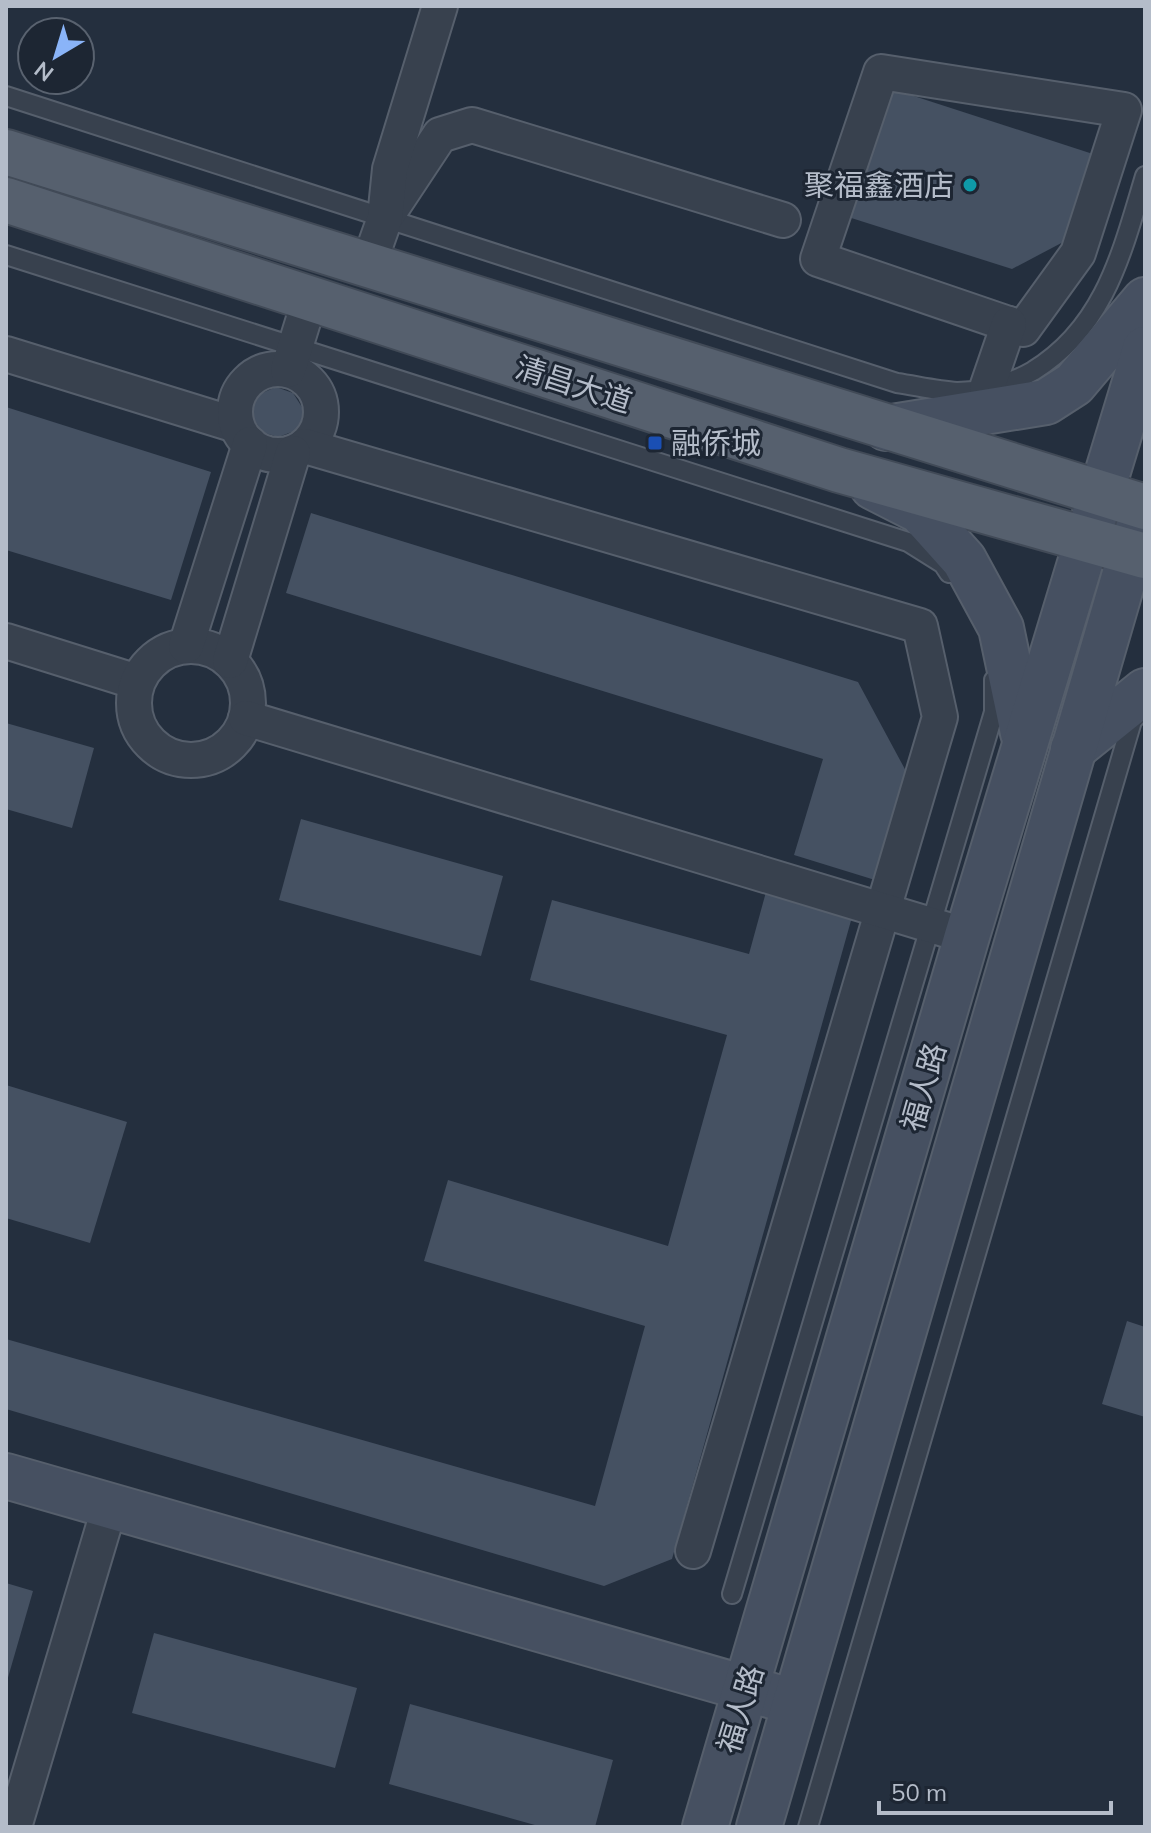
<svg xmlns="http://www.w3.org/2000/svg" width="1151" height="1833" font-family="Mulish,'Noto Sans SC',sans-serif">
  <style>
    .building { fill: #455162 }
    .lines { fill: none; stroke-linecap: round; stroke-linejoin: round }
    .lane-casing { stroke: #565f6c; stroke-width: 22 }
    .street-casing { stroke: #565f6c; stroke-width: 38 }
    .secondary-casing { stroke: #565f6c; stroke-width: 48 }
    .primary-casing { stroke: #414a57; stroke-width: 48 }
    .lane { stroke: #38414e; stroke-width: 18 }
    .street { stroke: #38414e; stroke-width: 34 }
    .secondary { stroke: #465061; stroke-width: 44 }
    .primary { stroke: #56606e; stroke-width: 44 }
    .culture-dot { fill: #0f9aa8; stroke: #1d2633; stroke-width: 3 }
    .transit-dot { fill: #1a4fb4; stroke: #1d2633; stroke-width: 3 }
    .labels { text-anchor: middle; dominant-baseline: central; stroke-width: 6; stroke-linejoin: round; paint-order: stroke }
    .poi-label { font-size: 30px; fill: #b4bcc9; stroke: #1d2633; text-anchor: end }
    .street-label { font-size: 30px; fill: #b4bcc9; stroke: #1d2633 }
  </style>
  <rect width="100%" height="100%" fill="#242f3e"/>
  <g class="building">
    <path d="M886,87L1096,155L1069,239L1012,269L845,216Z"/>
    <path d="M276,387L293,393L307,415L303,428L278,437L262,432L249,411L253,397Z"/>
    <path d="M6,407L211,472L171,600L6,550Z"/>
    <path d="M311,513L858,682L907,773L875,880L794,855L823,759L286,593Z"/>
    <path d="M6,723L94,748L72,828L6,809Z"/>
    <path d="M301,819L503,876L481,956L279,900Z"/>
    <path d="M766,892L852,917L672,1559L604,1586L6,1409V1339L595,1506L645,1326L424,1261L448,1180L668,1246L727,1035L530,980L552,900L749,954Z"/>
    <path d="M6,1085L127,1122L90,1243L6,1218Z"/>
    <path d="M1127,1321L1145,1327V1417L1102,1404Z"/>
    <path d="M6,1583L33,1591L7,1681H6Z"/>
    <path d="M154,1633L357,1688L335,1768L132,1713Z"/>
    <path d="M410,1704L613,1760L595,1827H542L389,1784Z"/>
  </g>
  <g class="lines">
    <g class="lane-casing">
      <g id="lane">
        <path d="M6,96L897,383C917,386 938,391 957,392C985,392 1010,384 1033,371C1105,327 1122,252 1145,176"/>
        <path d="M6,255L908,542L943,564L949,573"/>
        <path d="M732,1594L994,712V680"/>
        <path d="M808,1827L1132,721L1140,712"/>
      </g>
    </g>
    <g class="street-casing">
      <g id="street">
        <path d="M881,72L1124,110L1078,253L1023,329L818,259Z"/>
        <path d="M385,218L440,135L472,125L783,220"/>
        <path d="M368,266L385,218L390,169L440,6"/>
        <path d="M6,354L236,425"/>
        <circle cx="278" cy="412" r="43"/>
        <path d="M288,370L310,299"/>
        <path d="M987,388L1009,324"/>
        <path d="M305,446L920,626L940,717L693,1551"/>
        <path d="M6,641L137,682"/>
        <circle cx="191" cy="703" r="57"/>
        <path d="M186,646L250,444"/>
        <path d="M230,661L293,453"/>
        <path d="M246,718L967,936"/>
        <path d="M14,1827L105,1522L107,1505"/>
      </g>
    </g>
    <g class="secondary-casing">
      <g id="secondary">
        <path d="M886,428L1046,402L1074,384L1145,300"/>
        <path d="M873,487L920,511L964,560L1001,628L1023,733"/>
        <path d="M1073,749L1145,691"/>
        <path d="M6,1476L776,1697"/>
        <path d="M705,1827L967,936L1145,349"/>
        <path d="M759,1827L1145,505"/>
      </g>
    </g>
    <g class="primary-casing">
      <g id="primary">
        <path d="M6,152L1145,507"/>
        <path d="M6,200L839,470L1145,556"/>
      </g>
    </g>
    <use href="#lane" class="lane"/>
    <use href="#street" class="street"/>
    <use href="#secondary" class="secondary"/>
    <use href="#primary" class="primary"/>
  </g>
  <circle class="culture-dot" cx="970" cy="185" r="8"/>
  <rect class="transit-dot" x="647" y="435" width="16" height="16" rx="4"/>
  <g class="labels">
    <g class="poi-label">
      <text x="954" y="185">聚福鑫酒店</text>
      <text x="671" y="443" text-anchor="start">融侨城</text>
    </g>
    <g class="street-label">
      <text transform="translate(574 384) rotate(18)">清昌大道</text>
      <text transform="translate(923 1087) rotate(-74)">福人路</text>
      <text transform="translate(740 1709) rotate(-73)">福人路</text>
    </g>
  </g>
  <rect width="1151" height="1833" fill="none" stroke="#b4bcc9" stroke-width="16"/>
  <g transform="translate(56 56) rotate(218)"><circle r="38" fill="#1d2633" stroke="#59626f" stroke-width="2"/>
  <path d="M0-6L14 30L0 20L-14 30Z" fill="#8ab4f8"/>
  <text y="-12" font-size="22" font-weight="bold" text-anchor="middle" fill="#b4bcc9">N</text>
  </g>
  <path d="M879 1801v12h232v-12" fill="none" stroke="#b4bcc9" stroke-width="4"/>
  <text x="891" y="1801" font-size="24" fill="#b4bcc9" stroke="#1d2633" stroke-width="6" paint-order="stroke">50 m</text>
</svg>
